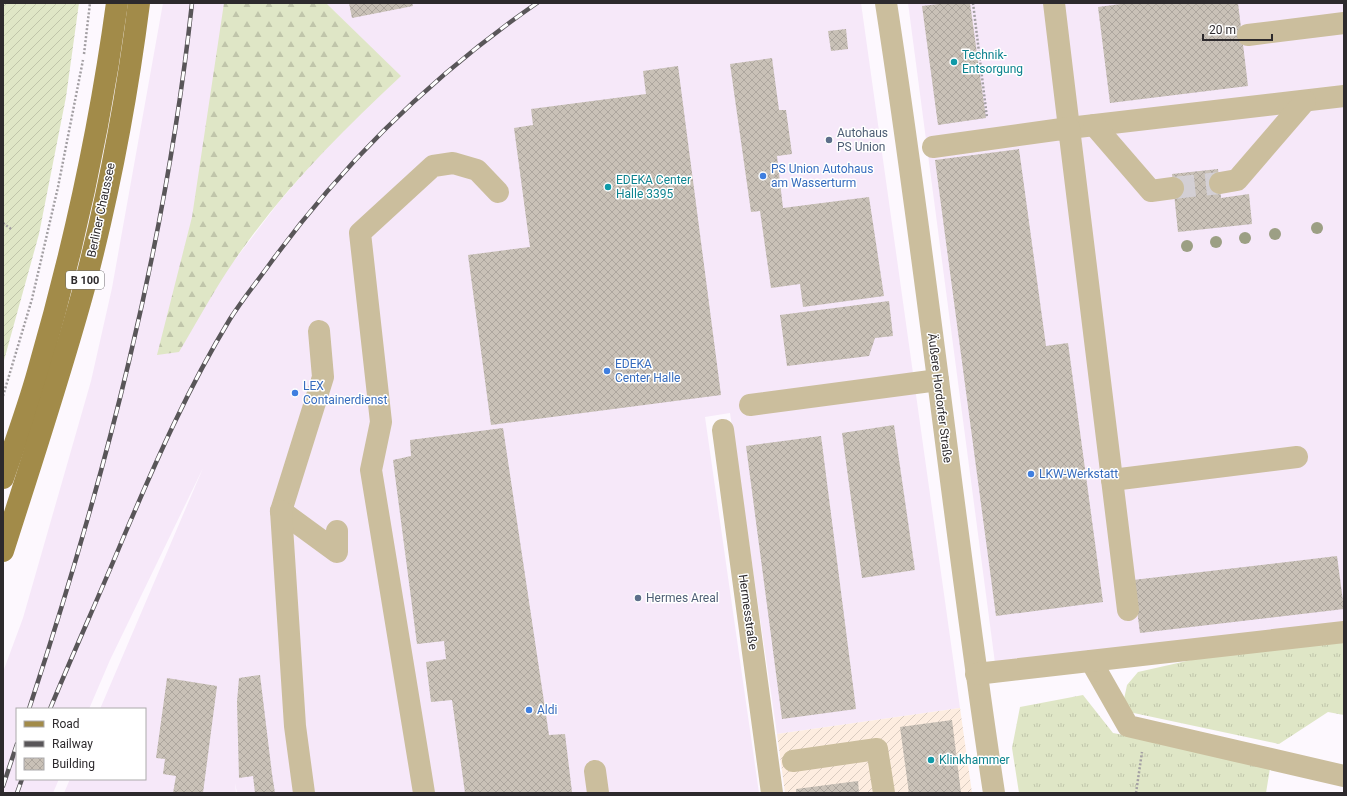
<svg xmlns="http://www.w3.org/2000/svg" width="1347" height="796" font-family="Roboto,sans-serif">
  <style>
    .built { fill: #f6e8f9; fill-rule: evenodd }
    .industrial { fill: url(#industrial-furrows) }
    .grass { fill: url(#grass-tufts) }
    .forest { fill: url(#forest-firs) }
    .garden { fill: url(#garden-furrows) }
    .building { fill: url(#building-cross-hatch) }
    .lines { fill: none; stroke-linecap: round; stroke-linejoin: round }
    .minor-tunnel { stroke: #d3cfd4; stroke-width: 22; stroke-dasharray: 22 11; stroke-linecap: butt }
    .path { stroke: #a39fa3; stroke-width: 2.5; stroke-dasharray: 2 2; stroke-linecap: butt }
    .minor { stroke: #cbbe9d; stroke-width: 22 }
    .major { stroke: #a28b49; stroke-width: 22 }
    .rail-casing { stroke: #595659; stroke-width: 4.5 }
    .rail { stroke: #fff; stroke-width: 3; stroke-dasharray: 9; stroke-linecap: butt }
    .tree { fill: #9c9f84 }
    .culture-dot { fill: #0f9aa8; stroke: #fff; stroke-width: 1.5 }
    .service-dot { fill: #5c6f8a; stroke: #fff; stroke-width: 1.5 }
    .shop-dot { fill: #3f7fe0; stroke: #fff; stroke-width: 1.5 }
    .labels { text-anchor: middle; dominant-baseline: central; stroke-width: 3; stroke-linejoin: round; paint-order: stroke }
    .shield { fill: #fff; stroke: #6c6a6c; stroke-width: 1 }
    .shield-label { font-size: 11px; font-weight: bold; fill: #2d2a2d }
    .culture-label { font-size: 12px; fill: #0d838f; stroke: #fff; text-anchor: start }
    .service-label { font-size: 12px; fill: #4e5e75; stroke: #fff; text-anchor: start }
    .shop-label { font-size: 12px; fill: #366cbe; stroke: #fff; text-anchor: start }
    .street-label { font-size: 12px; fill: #2d2a2d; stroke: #fff }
  </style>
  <defs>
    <pattern id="industrial-furrows" width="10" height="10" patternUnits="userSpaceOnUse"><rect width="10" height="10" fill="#fdede0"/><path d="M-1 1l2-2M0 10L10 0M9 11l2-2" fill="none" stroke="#d9cbc0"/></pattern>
    <pattern id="grass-tufts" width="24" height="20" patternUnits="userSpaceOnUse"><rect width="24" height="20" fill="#dfe6c6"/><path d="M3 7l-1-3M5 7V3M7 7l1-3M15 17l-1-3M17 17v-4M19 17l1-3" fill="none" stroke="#c0c5aa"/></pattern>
    <pattern id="forest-firs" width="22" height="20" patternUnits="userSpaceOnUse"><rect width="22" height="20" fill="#dfe6c6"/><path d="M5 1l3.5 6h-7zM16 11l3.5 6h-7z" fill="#c0c5aa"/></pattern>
    <pattern id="garden-furrows" width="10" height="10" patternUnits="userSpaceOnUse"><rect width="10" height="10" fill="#dfe6c6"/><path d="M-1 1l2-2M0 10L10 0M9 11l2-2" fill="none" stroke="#c0c5aa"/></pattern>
    <pattern id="building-cross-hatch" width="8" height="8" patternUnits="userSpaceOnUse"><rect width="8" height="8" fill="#c9c1b7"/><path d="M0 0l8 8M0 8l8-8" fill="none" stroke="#ada69e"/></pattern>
  </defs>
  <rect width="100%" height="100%" fill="#fdf8fe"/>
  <g class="built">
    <path d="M163,3H861L960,708L777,734L730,413L705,417L759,793H237L235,783L236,793H64L70,779H145V709H100L203,468L110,660L89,709H17V779H59L53,793H3V672L23,618L91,381L112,288ZM326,3L400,76L337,135L279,202L234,261Z"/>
    <path d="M908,3H1344V635L995,663Z"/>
  </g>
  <path class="industrial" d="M960,708L972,793H785L777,734Z"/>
  <g class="grass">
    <path d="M1344,639V715L1328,712L1279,744L1129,712L1124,699L1127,685L1138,672L1231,651Z"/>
    <path d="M1083,695L1113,733L1271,762L1266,793H1019L1012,748L1020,707Z"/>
  </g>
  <path class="forest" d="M224,3H326L401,76C340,133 281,192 234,261C214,290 197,322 179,352L157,355L192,217Z"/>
  <path class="garden" d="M3,3H79L66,97L39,234L3,364Z"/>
  <g class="building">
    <path d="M349,3H412L413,6L352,18Z"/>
    <path d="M946,3H970L986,118L938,125L922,6Z"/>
    <path d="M1128,3H1238L1248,86L1110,103L1098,7Z"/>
    <path d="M846,29L848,49L831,51L828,31Z"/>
    <path d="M772,58L779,110H786L792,154L777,156L783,208L869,197L884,296L803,307L800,284L771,288L760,211L751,212L730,64Z"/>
    <path d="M678,66L721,395L491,425L468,255L530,247L514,128L533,125L531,109L646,94L643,71Z"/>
    <path d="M1019,149L1046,346L1068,343L1103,602L996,616L935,160Z"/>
    <path d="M1218,169L1221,198L1249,194L1252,224L1178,232L1172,174Z"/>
    <path d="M889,301L893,336L875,338L869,356L787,366L780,315Z"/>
    <path d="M894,425L915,570L862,578L842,433Z"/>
    <path d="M503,428L549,735L565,734L572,792L465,793L452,700L431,702L426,662L446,659L444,641L417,644L393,460L411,456L410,440Z"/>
    <path d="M821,436L856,709L782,719L746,446Z"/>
    <path d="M1337,556L1344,609L1140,633L1133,580Z"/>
    <path d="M260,675L272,774L275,793H255L253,776L239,778L237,702L239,678Z"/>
    <path d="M167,678L217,686L203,793H173L176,776L163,774L165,759L156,758Z"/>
    <path d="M952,720L961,793H909L900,727Z"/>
    <path d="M858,781L859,793H796V789Z"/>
  </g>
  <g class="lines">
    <path class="minor-tunnel" d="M1173,188L1220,183"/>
    <g class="path">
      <path d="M973,3L987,118"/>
      <path d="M84,54L90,3"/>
      <path d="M3,223L11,229"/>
      <path d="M3,396L32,299L58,187L83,60"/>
      <path d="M1136,793L1142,752"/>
    </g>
    <g class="minor">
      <path d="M886,3C927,266 954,530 994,793"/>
      <path d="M1054,3L1069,128L1344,96"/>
      <path d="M1248,35L1344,23"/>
      <path d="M1094,125L1151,191L1173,188"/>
      <path d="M933,147L1069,128L1128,610"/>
      <path d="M1220,183L1237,180L1305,101"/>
      <path d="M319,331L323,377L281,511L337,552V531"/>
      <path d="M750,405L938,380"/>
      <path d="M723,430L772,793"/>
      <path d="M1112,480L1297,457"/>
      <path d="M281,511L295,726L304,793"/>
      <path d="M1091,661L1128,726L1344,776"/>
      <path d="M976,674L1344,632"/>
      <path d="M793,761L877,749L884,793"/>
      <path d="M595,771L598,793"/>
      <path d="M424,793L371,470L381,422L360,233L433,166L453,163L477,170L498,192"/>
    </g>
    <g class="major">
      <path d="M3,478C15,443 28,408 38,372C73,251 100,128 117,3"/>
      <path d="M3,551C31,463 60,376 84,288C108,197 127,97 139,3"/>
    </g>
    <g class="rail-casing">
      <g id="rail">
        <path d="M29,709C105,479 166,244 192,3"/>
        <path d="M50,709C74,651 100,594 124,536C156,461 188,388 230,319C242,300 256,283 269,265C343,163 433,75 537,3"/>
        <path d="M3,786L17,744"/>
        <path d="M17,793L22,779"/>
      </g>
    </g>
    <use href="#rail" class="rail"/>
  </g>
  <g class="tree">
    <circle cx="1317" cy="228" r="6"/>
    <circle cx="1275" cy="234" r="6"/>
    <circle cx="1245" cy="238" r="6"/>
    <circle cx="1216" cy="242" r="6"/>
    <circle cx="1187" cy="246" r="6"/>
  </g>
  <g class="culture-dot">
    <circle cx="954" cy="62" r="4"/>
    <circle cx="608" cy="187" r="4"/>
    <circle cx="931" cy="760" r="4"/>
  </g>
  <g class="service-dot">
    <circle cx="829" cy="140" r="4"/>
    <circle cx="638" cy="598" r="4"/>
  </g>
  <g class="shop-dot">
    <circle cx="763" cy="176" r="4"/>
    <circle cx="607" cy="371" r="4"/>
    <circle cx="295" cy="393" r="4"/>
    <circle cx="1031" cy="474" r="4"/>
    <circle cx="529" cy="710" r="4"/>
  </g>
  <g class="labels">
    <rect class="shield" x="66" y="271" width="38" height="18" rx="3"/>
    <g class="shield-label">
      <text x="85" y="280">B 100</text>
    </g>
    <g class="culture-label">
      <text x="962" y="55">Technik-<tspan x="962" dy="14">Entsorgung</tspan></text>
      <text x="616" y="180">EDEKA Center<tspan x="616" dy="14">Halle 3395</tspan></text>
      <text x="939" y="760">Klinkhammer</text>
    </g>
    <g class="service-label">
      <text x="837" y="133">Autohaus<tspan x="837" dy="14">PS Union</tspan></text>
      <text x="646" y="598">Hermes Areal</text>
    </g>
    <g class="shop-label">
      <text x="771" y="169">PS Union Autohaus<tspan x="771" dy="14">am Wasserturm</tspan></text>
      <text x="615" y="364">EDEKA<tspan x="615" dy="14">Center Halle</tspan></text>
      <text x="303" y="386">LEX<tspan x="303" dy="14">Containerdienst</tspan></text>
      <text x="1039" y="474">LKW-Werkstatt</text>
      <text x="537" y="710">Aldi</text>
    </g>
    <g class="street-label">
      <text transform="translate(101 210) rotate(-78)">Berliner Chaussee</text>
      <text transform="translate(940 398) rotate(83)">Äußere Hordorfer Straße</text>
      <text transform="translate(748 612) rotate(82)">Hermesstraße</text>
    </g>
  </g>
  <rect width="1347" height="796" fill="none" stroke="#2d2a2d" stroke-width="8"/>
  <rect x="16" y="708" width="130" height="72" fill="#ffffff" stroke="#abaaab"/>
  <rect x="24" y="721" width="20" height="6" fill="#a28b49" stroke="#abaaab"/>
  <text x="52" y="728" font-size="12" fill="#2d2a2d">Road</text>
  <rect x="24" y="741" width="20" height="6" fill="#595659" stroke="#abaaab"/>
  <text x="52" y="748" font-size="12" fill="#2d2a2d">Railway</text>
  <rect x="24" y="758" width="20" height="12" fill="url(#building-cross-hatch)" stroke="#abaaab"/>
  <text x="52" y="768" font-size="12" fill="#2d2a2d">Building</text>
  <path d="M1203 34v6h69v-6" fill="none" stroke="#2d2a2d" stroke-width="2"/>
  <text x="1209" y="34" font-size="12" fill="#2d2a2d" stroke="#ffffff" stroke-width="3" paint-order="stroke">20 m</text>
</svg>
